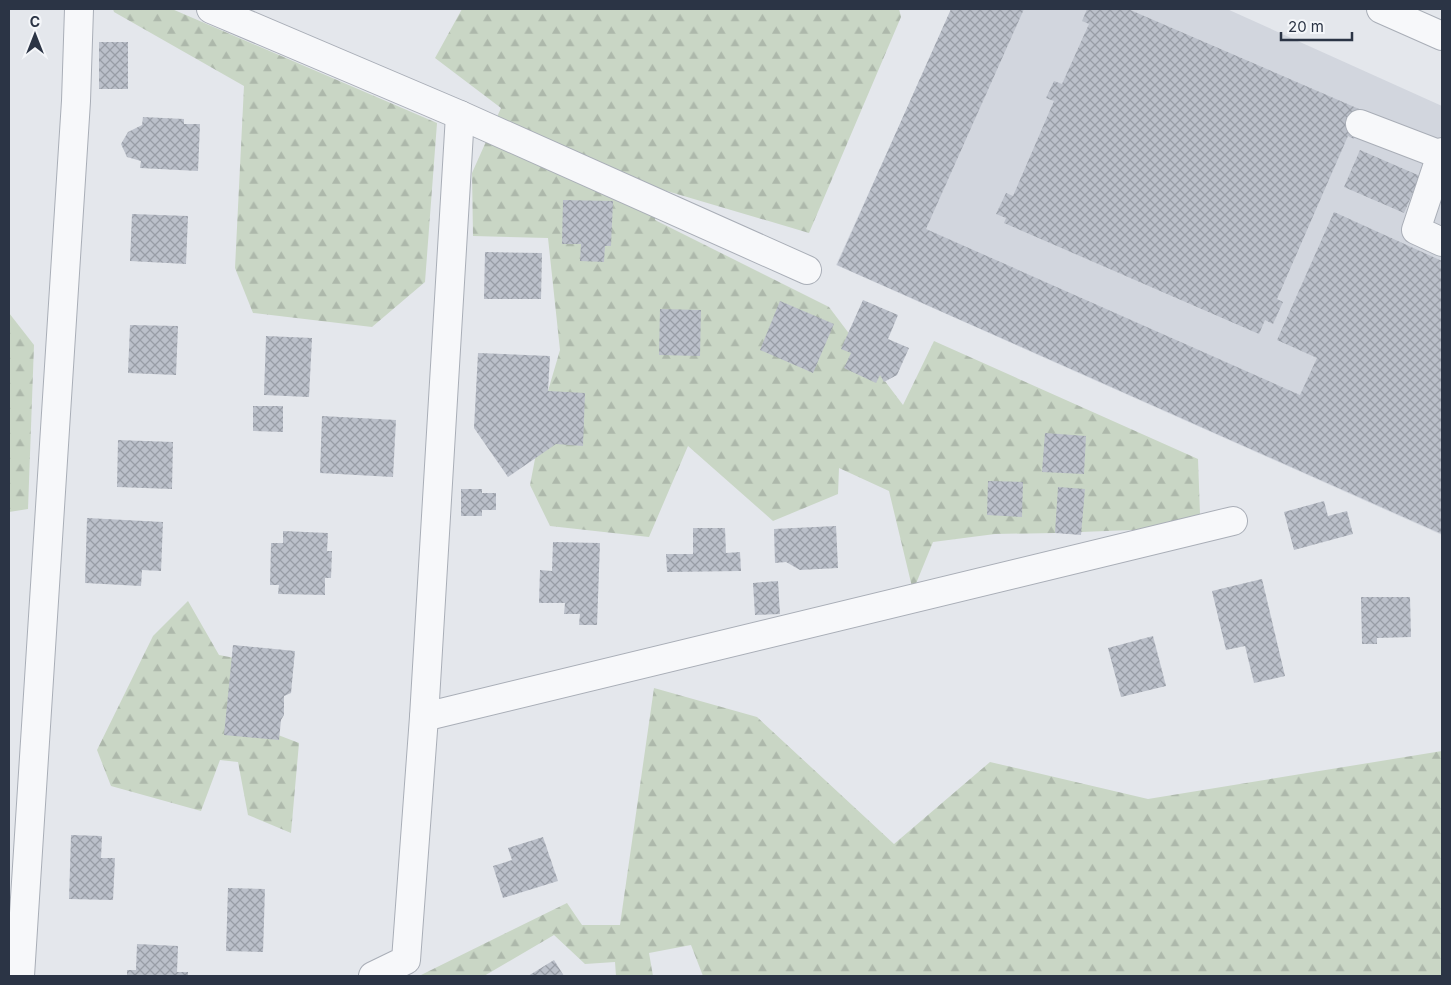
<svg xmlns="http://www.w3.org/2000/svg" width="1451" height="985" font-family="Inter,sans-serif">
  <style>
    .built { fill: #d2d6de }
    .forest { fill: url(#forest-firs) }
    .building { fill: url(#building-cross-hatch) }
    .lines { fill: none; stroke-linecap: round; stroke-linejoin: round }
    .minor-casing { stroke: #a9aeb7; stroke-width: 30 }
    .minor { stroke: #f7f8fa; stroke-width: 28 }
  </style>
  <defs>
    <pattern id="forest-firs" width="22" height="20" patternUnits="userSpaceOnUse" patternTransform="scale(1.25)"><rect width="22" height="20" fill="#c9d6c5"/><path d="M5 1l3.5 6h-7zM16 11l3.5 6h-7z" fill="#adb8ab"/></pattern>
    <pattern id="building-cross-hatch" width="8" height="8" patternUnits="userSpaceOnUse" patternTransform="scale(1.25)"><rect width="8" height="8" fill="#bbc0ca"/><path d="M0 0l8 8M0 8l8-8" fill="none" stroke="#989da6"/></pattern>
  </defs>
  <rect width="100%" height="100%" fill="#e4e7ec"/>
  <path class="built" d="M952,9H1227L1442,106V535L836,265Z"/>
  <g class="forest">
    <path d="M113,9H172L437,123L425,282L372,327L253,313L235,268L244,86L114,12Z"/>
    <path d="M462,9H899L901,17L809,233L660,189L655,220L829,307L903,405L934,341L1198,459L1200,514L1183,528L1055,533L995,534L933,542L913,591L889,491L839,468L838,494L773,521L688,446L649,537L550,526L530,485L548,391L560,350L548,238L473,236L472,173L501,108L435,58Z"/>
    <path d="M9,313L34,345L28,509L9,512Z"/>
    <path d="M188,601L219,655L250,661L247,723L299,743L291,833L248,815L238,762L220,760L201,811L111,786L97,750L153,636Z"/>
    <path d="M654,688L757,717L894,844L990,762L1148,799L1442,751V976H703L691,945L649,953L653,976H616L615,962L585,964L554,935L484,976H419L567,903L582,925H620Z"/>
  </g>
  <g class="building">
    <path d="M951,9H1024L926,229L1300,395L1317,358L1277,340L1334,212L1442,261V534L837,265Z"/>
    <path d="M1087,9H1128L1366,112L1354,139L1348,136L1277,299L1283,302L1273,324L1265,320L1259,334L1004,223L1006,218L996,214L1006,193L1013,196L1054,101L1046,98L1054,81L1062,84L1089,24L1082,21Z"/>
    <rect x="99" y="42" width="29" height="47"/>
    <path d="M143,117L184,119V124H200L198,171L140,168L141,161L127,157L121,144L128,132L142,125Z"/>
    <path d="M1360,150L1420,176L1404,213L1344,187Z"/>
    <path d="M563,200L613,201L611,246H605L604,262L580,261L581,244H562Z"/>
    <path d="M132,214L188,216L186,264L130,261Z"/>
    <path d="M485,252L542,253L541,299H484Z"/>
    <path d="M863,300L898,315L888,339L909,348L897,375L884,382L880,375L876,383L844,368L851,353L841,349Z"/>
    <path d="M780,301L834,324L813,373L760,350Z"/>
    <path d="M660,309L701,310L700,356L659,355Z"/>
    <path d="M130,325L178,326L176,375L128,373Z"/>
    <path d="M266,336L312,338L309,397L264,395Z"/>
    <path d="M478,353L550,356L548,391L585,393L583,446L556,444L508,477L474,428Z"/>
    <path d="M253,406H283V432L253,431Z"/>
    <path d="M322,416L396,420L393,477L320,473Z"/>
    <path d="M1045,433L1086,436L1084,474L1042,472Z"/>
    <path d="M118,440L173,442L172,489L117,487Z"/>
    <path d="M988,481L1023,482L1022,517L987,515Z"/>
    <path d="M1058,487L1085,489L1081,535L1055,533Z"/>
    <path d="M461,489H482V493H496V510H482V516H461Z"/>
    <path d="M1324,501L1328,516L1347,511L1353,534L1294,550L1284,512Z"/>
    <path d="M87,518L163,522L161,571L142,570L141,586L85,583Z"/>
    <path d="M836,526L838,568L800,570L786,562L775,563L774,529Z"/>
    <path d="M693,528H725L726,553L740,552L741,571L667,572L666,554H693Z"/>
    <path d="M283,531L328,533L327,551H332L331,578H325V595L278,594L279,585H270L271,543H283Z"/>
    <path d="M553,542L600,543L597,625H579L580,614H564L565,603H539L540,570L552,571Z"/>
    <path d="M1262,579L1285,676L1254,683L1245,646L1226,650L1212,591Z"/>
    <path d="M778,581L780,614L755,615L753,583Z"/>
    <path d="M1361,597H1410L1411,637L1377,638V644H1362Z"/>
    <path d="M1153,636L1166,686L1121,697L1108,648Z"/>
    <path d="M233,645L295,651L291,693L284,696V715L281,720L279,740L224,735Z"/>
    <path d="M71,835L102,836L101,858H115L113,900L69,899Z"/>
    <path d="M543,837L558,881L503,898L493,866L512,860L508,848Z"/>
    <path d="M228,888L265,889L263,952L226,951Z"/>
    <path d="M137,944L178,946L177,972H188V976H127V970H136Z"/>
    <path d="M554,960L564,976H528Z"/>
  </g>
  <g class="lines">
    <g class="minor-casing">
      <g id="minor">
        <path d="M211,9L460,115L807,270"/>
        <path d="M1381,9L1442,36"/>
        <path d="M1360,124L1441,155L1442,152"/>
        <path d="M1441,155L1416,230L1442,242"/>
        <path d="M424,717L1233,521"/>
        <path d="M20,976L76,101L79,9"/>
        <path d="M373,976L406,960L424,717L460,115"/>
      </g>
    </g>
    <use href="#minor" class="minor"/>
  </g>
  <rect width="1451" height="985" fill="none" stroke="#2b3445" stroke-width="20"/>
  <g transform="translate(35 35)" stroke="#f4f6f9" stroke-width="4" paint-order="stroke">
  <path d="M0-4L9 19L0 12L-9 19Z" fill="#2b3445"/>
  <text y="-8" font-size="14" font-weight="bold" text-anchor="middle" fill="#2b3445">С</text>
  </g>
  <path d="M1281 32v8h71v-8" fill="none" stroke="#2b3445" stroke-width="2.5"/>
  <text x="1288" y="32" font-size="15" fill="#2b3445" stroke="#f4f6f9" stroke-width="4" paint-order="stroke">20 m</text>
</svg>
